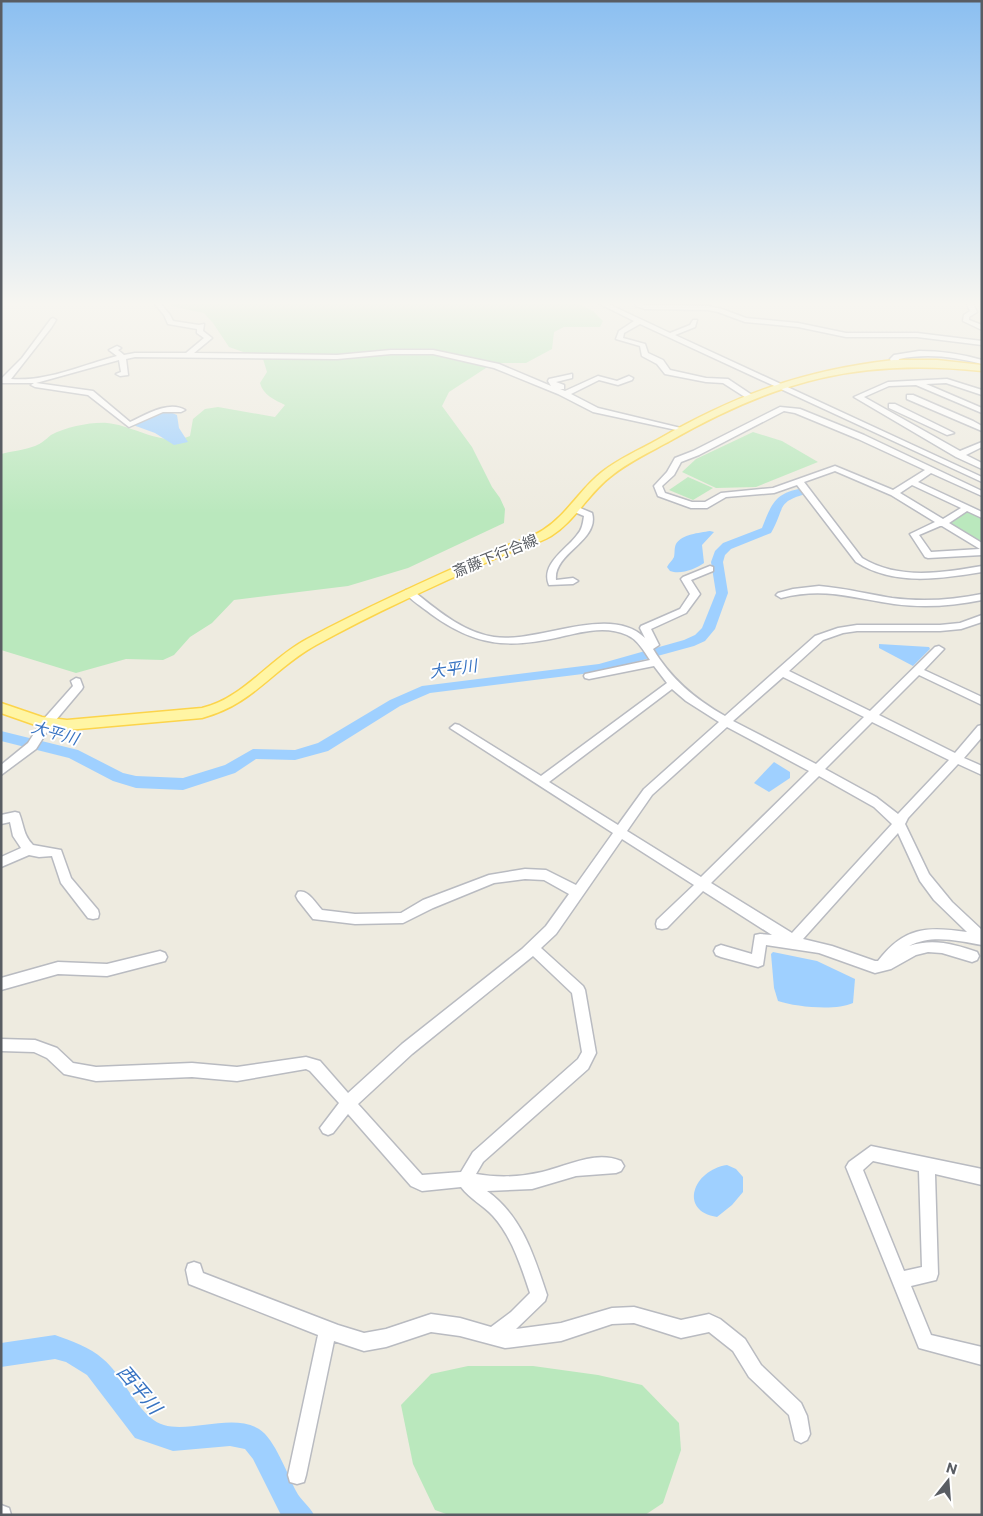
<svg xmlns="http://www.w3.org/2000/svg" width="983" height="1516" font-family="Commissioner,'Noto Sans JP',sans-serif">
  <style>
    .green { fill: #bae8bd }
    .water { fill: #9fd0ff }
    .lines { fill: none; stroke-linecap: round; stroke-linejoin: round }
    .river { fill: #9fd0ff; fill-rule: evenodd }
    .minor-casing { stroke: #b9bbc1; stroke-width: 3 }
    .major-casing { stroke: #fcd44b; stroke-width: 3 }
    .minor { fill: #fff; fill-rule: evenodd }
    .major { fill: #fff5a4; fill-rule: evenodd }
    .labels { text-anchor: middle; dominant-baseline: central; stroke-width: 4; stroke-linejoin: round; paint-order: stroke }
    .street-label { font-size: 15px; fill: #595d63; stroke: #fff }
    .water-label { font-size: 16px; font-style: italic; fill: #3773c2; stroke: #fff }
    .near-water-label { font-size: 19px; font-style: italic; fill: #3773c2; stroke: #fff }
  </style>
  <rect width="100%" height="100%" fill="#eeebe0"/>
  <g class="green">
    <path d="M177,302H575L593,311L603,321L600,327H564L554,332L552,349L526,363H497L489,366L449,392L442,406L472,447L492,487L500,498L505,509L504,523L408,568L348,586L234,600L212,623L190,637L174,655L163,660L126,659L76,673L1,650V454C12,451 25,450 35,446C41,444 46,439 51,435C66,427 91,422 107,423C133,425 164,448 190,436L193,419L205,409L218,407L275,417L285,405C275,400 263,395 260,383L267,372L263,359L229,347L213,323L204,313L170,306Z"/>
    <path d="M753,432L782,441L818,462L756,487L716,488L682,472L696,459Z"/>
    <path d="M688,477L713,488L693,500L669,490Z"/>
    <path d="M966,510L982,517V544L946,523Z"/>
    <path d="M468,1366H533L598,1375L642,1385L679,1423L681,1450L663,1503L645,1515H449L435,1510L413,1464L401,1405L431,1374Z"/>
  </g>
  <g class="water">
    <path d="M170,412L177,415L179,428L188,442L174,445L155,433L133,425L160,413Z"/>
    <path d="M710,531L714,532L702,545L704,563C695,569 681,575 670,571L667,567C669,563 672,561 674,557C675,553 674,548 676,544C682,534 699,533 710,531Z"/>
    <path d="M879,644L929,647L930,649L913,666L879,648Z"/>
    <path d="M774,762L790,772V778L769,792L754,783Z"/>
    <path d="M773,952L817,961L855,979L853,1003C836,1011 796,1007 778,1001L774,988L771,954Z"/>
    <path d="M727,1165L736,1169L743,1177V1192L732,1205L717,1217C678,1211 693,1170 727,1165Z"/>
  </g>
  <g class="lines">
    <g class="river">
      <path d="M805,488L811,491L809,493C775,502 786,507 771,533L731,549L725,555L723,562L728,593L715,629L705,641L694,646L599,672L430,693L400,706L328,751L295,760L256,759L235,773L183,790L136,788L113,781L69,758L1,741V731L78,750L123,773L136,776L183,778L225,765L253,749L295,750L318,743L390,700L422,686L599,664L684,640L695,635L702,628L716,593L711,562L715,551L723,543L762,528C772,502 776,492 805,488Z"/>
      <path d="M55,1335C71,1341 90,1347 103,1359C122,1375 132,1402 151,1418C176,1441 228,1410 259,1429C275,1439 287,1474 296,1491C301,1501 309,1505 314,1515H281L253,1459L245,1449L230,1446L173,1451L135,1438L87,1375L66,1362L55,1359L1,1367V1343Z"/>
    </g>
    <g class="minor-casing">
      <g id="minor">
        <path d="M153,302H159L170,315L173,321L199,325L204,324L203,331L212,338L194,353L337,355L391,350H433L499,364L551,386L548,381L549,379L572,374V378L556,382L564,385V389H560L565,391L598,376L617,381L629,376L633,378L632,380L618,385L599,380L571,394L598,408L685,429L681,431L593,412L558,394L494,368L433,354H391L337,359L135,357L126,359L128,375L120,376L116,374L121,372L119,360L36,383L93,391L130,422C145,415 169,400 185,410L181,412H163L129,427L88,395L35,387L31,385L34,383H1V379L22,358L51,319L53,318L56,320L51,328L11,379C47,382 82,365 117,356L109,350L117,346L121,348L118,350L124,355L135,353H186L204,338L197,333V329L168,324L164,315Z"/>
        <path d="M596,302H604L670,333L690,325L693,320H697L695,327L675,335L982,477V482L640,324L624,333L623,338L645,344L648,353L663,360L670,370L706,378L728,379L755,397L748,399L723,383L706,382L665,374L657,364L642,356L640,346L616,339L619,331L634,321Z"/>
        <path d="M634,302H640L645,305L708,306L722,309L746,318L798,323L846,333H917L982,341V345L917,337H846L798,327L745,322L718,312L708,310L645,309L636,306Z"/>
        <path d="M966,302H972L977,312L969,317V320L982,325V330L963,321L964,315L970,311Z"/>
        <path d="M919,351C941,351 961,354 982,360V364C954,357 928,353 899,359L898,364H892L890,359L894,355Z"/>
        <path d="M947,379L982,390V395L946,383L926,384L982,408V413L916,385L889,386L864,397L960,451L982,442V447L966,455L982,463V469L956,457L854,397L888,382Z"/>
        <path d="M907,395H913L973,421L982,426V431L907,399Z"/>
        <path d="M889,404H895L954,433L947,435L889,408Z"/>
        <path d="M780,407L800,409L864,435L982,491V496L931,473L918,482L982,512V518L967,511L949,523L982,543V555L928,558L925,557L910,534L935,522L891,495L835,471L804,482L862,558C898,580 942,573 982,566V572C939,579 894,586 856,562L797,485L774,493L726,497L707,508H691L658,496L654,486L667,472L675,458L693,451ZM784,411L795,413L858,439L925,470L893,490L835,466L773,488L721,493L705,502H692L665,493L662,486L674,475L681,462L699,455ZM912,485L961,508L943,519L900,493ZM940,526H942L980,549L931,552L919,535Z"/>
        <path d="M573,505L592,513C600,541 553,553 556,580L573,578L578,581L573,584L549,585C540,564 567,549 577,535C582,530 583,523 584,516L570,510L569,508Z"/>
        <path d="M710,566L713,567V571L691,580L700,594L686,613L651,629L659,645L653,649C671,679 695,699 725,716L815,636L838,628L857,625H940L960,623L982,615V622L961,629L940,631H857L843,633L823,640L789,671L870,711L935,647L939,646L944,649L924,670L982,697V705L919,675L879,715L955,753L978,726L982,725V737L964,758L982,766V775L958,764L908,818L905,824L929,874L952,902L982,930V945C958,941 932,934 909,946C933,938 954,944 977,952L979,956L977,960L972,962L942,953L928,952L916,955L891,969L875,973L819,953L766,945L763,965L758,967L721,957L716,955L714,951L716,947L721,945L752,954L755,935L760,934L772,935L703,891L667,928L662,929L657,928L656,924L657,920L694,885L622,839L556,934L541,948L583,986L585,990L596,1053L588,1069L483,1162L476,1174C498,1178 521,1177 542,1172C568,1166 595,1150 621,1161L624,1166L621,1171L616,1173L576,1176L532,1189L487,1191C522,1216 534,1256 547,1295L545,1301L516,1329L561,1323L612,1308L634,1307L681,1320L709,1314L720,1319L745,1339L761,1365L801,1403L807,1416L810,1434L807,1440L801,1443L795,1440L789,1415L749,1377L733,1351L709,1332L681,1338L634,1323L612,1324L561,1341L505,1348L460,1336L431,1332L386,1347L364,1351L334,1341L306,1475L304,1482L297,1484L290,1482L288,1475L318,1335L189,1284L186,1270L188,1264L194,1262L200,1264L203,1273L338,1325L364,1333L386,1329L431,1314L460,1318L491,1327L511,1312L530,1293C521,1266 512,1237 493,1216C483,1205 470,1199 461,1187L422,1191L411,1186L348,1114L333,1133L328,1135L323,1133L320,1128L339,1103L310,1071L306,1069L237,1081L192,1077L96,1081L64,1074L47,1058L34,1052L1,1051V1039L35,1040L57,1048L73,1063L96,1067L192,1063L237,1067L306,1057L320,1061L348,1093L402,1044L522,949L546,926L569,894L544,880L525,879L494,883L433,908L403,923L355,924L313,919L298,900L296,896L298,892C308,889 315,903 322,910L355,914L401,913L423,900L489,875L525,869L546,870L576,885L613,833L450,728L455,724L459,725L541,776L667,683L654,666L589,679L585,678L584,676L585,674L650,660C643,650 638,640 627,635C606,625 581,632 560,637C508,649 475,646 431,614C422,607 411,600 404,592L406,590H412C436,609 462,632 494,637C538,644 610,603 645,638L640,628L641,626L680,609L690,594L681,579L683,577ZM783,677L864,717L816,764L733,721ZM672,689L686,701L719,722L644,789L618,825L549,782ZM872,722L949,760L898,814L876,797L825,769ZM727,727L809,771L701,877L627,831L652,795ZM819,776L874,807L892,824L792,933L711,883ZM898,833L920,881L934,900L967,932C927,926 904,927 878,961H875L832,946L803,939ZM533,956L572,993L582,1052L578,1059L473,1152L461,1172L422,1175L358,1104L412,1054Z"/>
        <path d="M819,586C844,588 867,594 892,598C922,602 953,600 982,594V600C953,606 923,608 894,604C851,598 825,587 781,598L776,595L778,593L793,589Z"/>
        <path d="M76,678L80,679L83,687L82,689L50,727L36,749L1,775V765L28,743L42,721L73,686L71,681Z"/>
        <path d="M15,812L19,813C24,825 23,835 33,845L61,850L71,878L98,910L99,914L98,918L93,919L88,918L61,883L52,856L39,857L29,855L1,867V857L21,848L13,836L10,822L1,824V815Z"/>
        <path d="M160,951L165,953L167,957L165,961L107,976L58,974L1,990V978L58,962L107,964Z"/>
        <path d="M871,1146L982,1169V1185L935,1174L938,1274L936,1280L911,1286L931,1335L982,1347V1365L919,1348L846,1167L849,1162ZM873,1161L919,1171L922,1267L904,1271L863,1170Z"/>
        <path d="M1,1505L9,1508L11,1515H1Z"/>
      </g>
    </g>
    <g class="major-casing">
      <path id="major" d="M894,360H937L982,365V371C859,358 777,380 670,441C650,452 628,462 610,477C588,494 575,521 551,536C534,546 512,550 494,559C434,586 374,613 316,645C271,670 254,704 202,718L67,730L41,727L1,713V703L42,717L67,720L202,708C244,698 269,659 307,639C365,608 425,581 485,554C504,545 526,541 543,530C567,515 580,489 602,472C618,459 639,450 657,440C736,395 803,370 894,360Z"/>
    </g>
    <use href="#minor" class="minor"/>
    <use href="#major" class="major"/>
  </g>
  <linearGradient id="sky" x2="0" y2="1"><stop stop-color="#8bbff1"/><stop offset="0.59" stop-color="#f7f6f1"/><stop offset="1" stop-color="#f7f6f1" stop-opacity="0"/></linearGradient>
  <rect width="983" height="514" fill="url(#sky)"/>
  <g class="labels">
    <g class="street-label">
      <text transform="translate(495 555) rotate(-22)">斎藤下行合線</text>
    </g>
    <g class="water-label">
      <text transform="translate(453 668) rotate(-8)">大平川</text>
      <text transform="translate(55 732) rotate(16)">大平川</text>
    </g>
    <g class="near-water-label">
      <text transform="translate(140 1389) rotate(50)">西平川</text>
    </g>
  </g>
  <rect width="983" height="1516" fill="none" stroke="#595d63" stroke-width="5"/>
  <g transform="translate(948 1481) rotate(17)" stroke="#ffffff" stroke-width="4" paint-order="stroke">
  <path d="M0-4L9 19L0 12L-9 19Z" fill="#595d63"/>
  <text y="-8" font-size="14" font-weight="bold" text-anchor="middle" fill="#595d63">N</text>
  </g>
</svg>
